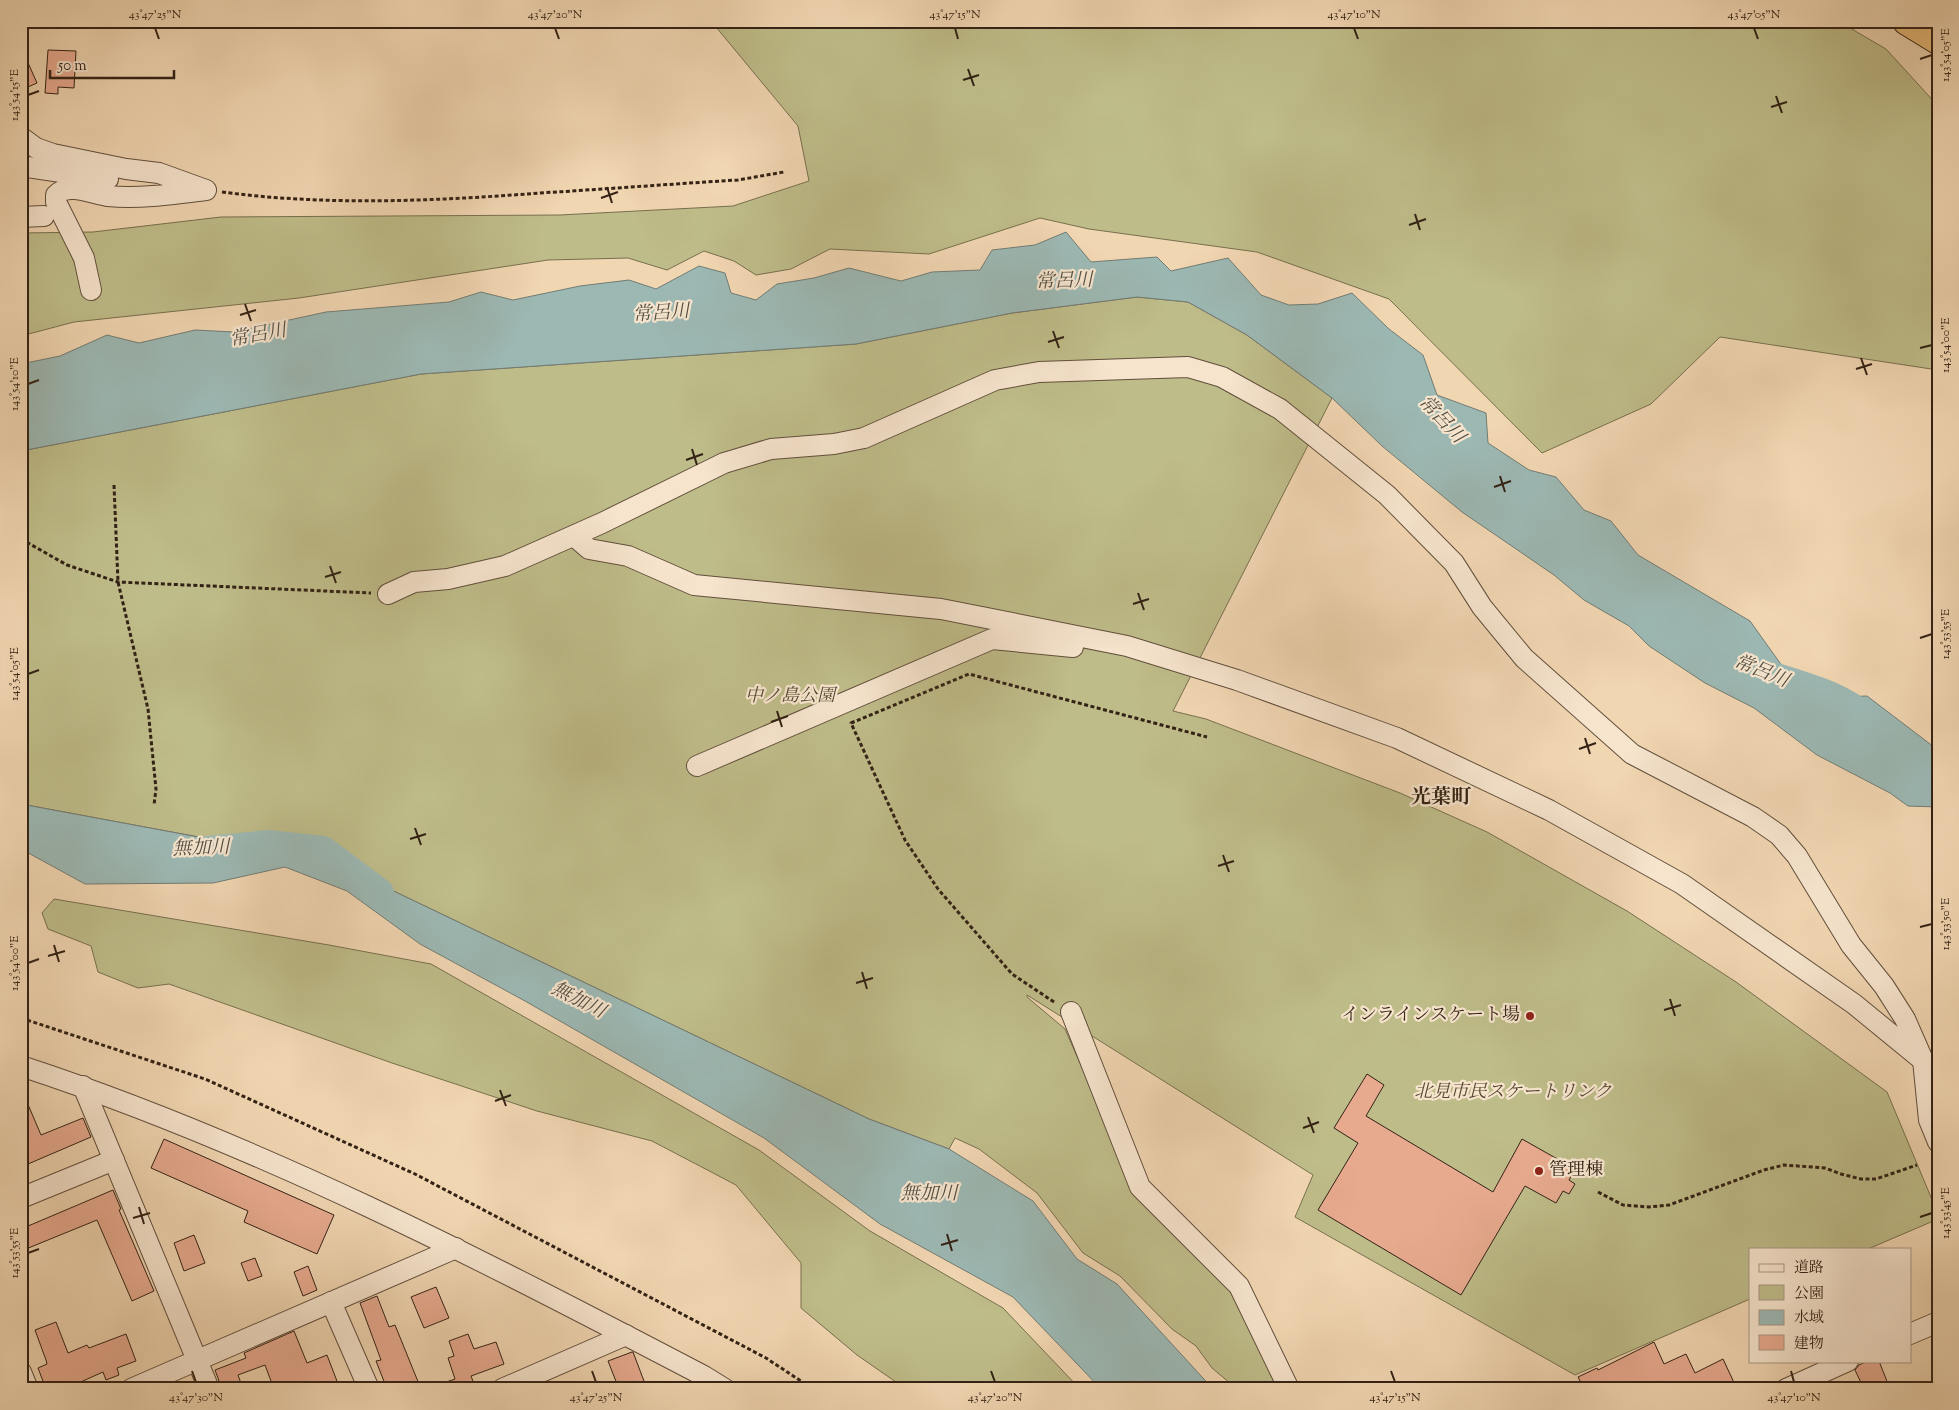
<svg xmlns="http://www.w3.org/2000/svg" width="1959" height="1410" font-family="'Sorts Mill Goudy','Noto Serif JP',serif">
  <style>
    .green { fill: #bebc89; stroke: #786f4f }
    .water { fill: #9cb8b3; stroke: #727c74 }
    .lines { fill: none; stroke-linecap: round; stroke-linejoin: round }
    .river { stroke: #9cb8b3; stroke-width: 30 }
    .building { fill: #e7aa8f; stroke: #332215 }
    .minor-casing { stroke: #624f3c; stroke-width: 22 }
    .highway-casing { stroke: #332215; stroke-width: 30 }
    .path { stroke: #332215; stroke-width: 3; stroke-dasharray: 4 2.5; stroke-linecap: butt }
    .minor { stroke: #f6e4cd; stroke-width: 20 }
    .highway { stroke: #e8bb79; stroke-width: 28 }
    .ticks { fill: none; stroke: #332215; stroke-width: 2 }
    .poi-dot { fill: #8f2418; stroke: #f6e4cd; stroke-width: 2 }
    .labels { text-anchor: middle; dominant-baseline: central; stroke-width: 4.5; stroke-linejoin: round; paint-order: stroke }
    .park-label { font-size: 18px; font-style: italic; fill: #564832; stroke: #f6e4cd }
    .poi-label { font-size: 18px; fill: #332215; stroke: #f6e4cd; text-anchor: end }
    .water-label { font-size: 19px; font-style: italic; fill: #524f44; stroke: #f6e4cd }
    .quarter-label { font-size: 20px; font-weight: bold; fill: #332215; stroke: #f6e4cd }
    .neatline { fill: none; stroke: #332215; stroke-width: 2 }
    .ticks-label { font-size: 12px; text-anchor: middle; fill: #332215 }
  </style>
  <rect width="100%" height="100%" fill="#f1d6b2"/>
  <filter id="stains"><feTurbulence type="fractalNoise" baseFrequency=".004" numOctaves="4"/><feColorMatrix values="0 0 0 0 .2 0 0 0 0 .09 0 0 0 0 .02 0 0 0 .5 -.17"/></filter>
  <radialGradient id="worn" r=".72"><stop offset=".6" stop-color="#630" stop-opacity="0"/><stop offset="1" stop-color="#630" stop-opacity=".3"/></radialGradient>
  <g class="green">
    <path d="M711,21H1838L1886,49L1938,106V220L1936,221L1938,224V370L1720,337L1651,404L1542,453L1389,299L1257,252L1089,229L1040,218L929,254L830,249L791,269L756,275L734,261L704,251L667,270L628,258L548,260L299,298L74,322L21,336V233L93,232L221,217L560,215L733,206L809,181L798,126Z"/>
    <path d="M1137,297L1188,302L1247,335L1332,398L1173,711L1206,719L1400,793L1487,832L1627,911L1736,982L1887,1092L1938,1214V1219L1868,1249H1750V1299L1575,1375L1295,1217L1313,1175L1027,995V997L1065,1029L1136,1191L1234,1289L1280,1389H1237L1212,1368L1196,1346L1172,1329L1120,1276L1083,1253L1037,1193L979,1149L955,1138L949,1149L869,1119L333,862L21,804V451L421,374L856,344L1012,313Z"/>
    <path d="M54,899L329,945L431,964L759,1150L870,1231L1003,1308L1080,1389H906L857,1355L801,1308V1263L736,1185L652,1141L537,1111L392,1063L169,984L138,988L98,972L91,946L48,929L42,913Z"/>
  </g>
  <g class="water">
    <path d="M1066,232L1091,262L1157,257L1171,271L1228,258L1261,295L1289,305L1318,304L1352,293L1389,329L1423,355L1437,395L1486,413L1488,443L1529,470L1556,477L1584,510L1611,521L1638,555L1750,621L1780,663L1812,698L1867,696L1938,750V807L1908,806L1890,793L1817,755L1754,708L1705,683L1649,646L1629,626L1584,600L1554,575L1462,512L1382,446L1332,398L1247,335L1188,302L1137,297L1012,313L856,344L421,374L21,451V364L60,356L107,335L139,343L195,330L234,332L326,312L449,302L481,292L513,300L580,286L629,280L656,289L699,266L725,273L731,293L756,300L777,284L814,278L849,268L901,281L932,272L980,270L992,250L1035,245Z"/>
    <path d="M21,804L333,862L869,1119L949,1149L1033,1201L1077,1259L1117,1284L1213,1389H1101L1013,1297L880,1224L764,1138L525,1001L420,944L347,891L285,867L213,883L85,884L21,849Z"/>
  </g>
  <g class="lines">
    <g class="river">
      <path d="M1765,674C1798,686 1839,694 1866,719"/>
      <path d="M209,851L268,845L323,851L379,893"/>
    </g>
  </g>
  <g class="building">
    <path d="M21,47L37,83L21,90Z"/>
    <path d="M48,50L76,51L74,88L58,87V94L45,93Z"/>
    <path d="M1367,1074L1384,1085L1366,1116L1493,1192L1522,1139L1575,1169L1569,1180L1575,1184L1569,1194L1563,1191L1556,1203L1525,1186L1461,1295L1318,1210L1358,1143L1334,1128Z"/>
    <path d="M21,1088L41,1135L83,1118L91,1137L21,1167Z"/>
    <path d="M164,1139L334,1215L317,1254L244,1222L248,1211L151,1168Z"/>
    <path d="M113,1190L121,1209L119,1210L154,1291L132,1301L97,1220L21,1251V1229Z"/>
    <path d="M194,1235L205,1263L184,1271L174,1243Z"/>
    <path d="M255,1258L262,1276L248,1281L241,1263Z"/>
    <path d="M308,1266L317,1290L303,1296L294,1272Z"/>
    <path d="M436,1287L449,1318L424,1328L411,1297Z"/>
    <path d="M377,1296L389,1327L395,1325L421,1389H387L376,1361L381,1360L360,1303Z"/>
    <path d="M56,1322L68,1353L87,1345L89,1348L126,1334L136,1361L117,1368L119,1375L106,1380L103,1372L65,1389H46L38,1368L47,1364L46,1360L35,1330Z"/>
    <path d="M294,1331L307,1363L327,1355L340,1389H274L265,1365L238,1375L243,1389H222L215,1370L246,1358L244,1353Z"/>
    <path d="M468,1334L474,1349L496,1342L504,1364L471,1376L476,1389H433L432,1387L455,1379L448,1358L454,1356L449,1341Z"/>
    <path d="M1654,1342L1664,1364L1686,1354L1695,1373L1723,1359L1737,1389H1584L1578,1377L1597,1368L1598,1370Z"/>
    <path d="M632,1352H633L647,1389H619L608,1361Z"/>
    <path d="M1868,1361H1879L1890,1389H1864L1855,1370L1859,1365Z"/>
  </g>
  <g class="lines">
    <g class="minor-casing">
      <g id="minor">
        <path d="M21,137L36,148L53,154L126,169L159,173L206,190C174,194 140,199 108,196C93,194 68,182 56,195V202L84,258L91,290"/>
        <path d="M21,166L108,179"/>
        <path d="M21,217L44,216"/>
        <path d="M574,536L589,549L628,556L694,585L941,609L1127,646L1237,680L1397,738L1549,810L1682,884L1854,1004L1920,1058"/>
        <path d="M388,594L414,582L448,579L505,566L602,523L724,463L771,449L834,444L864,438L995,380L1039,372L1188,367L1222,377L1280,409L1387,495L1454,563L1482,607L1524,658L1632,754L1753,817L1779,835L1797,856L1851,945L1884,986L1905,1019L1923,1060L1929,1120L1938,1142"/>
        <path d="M697,766L992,639L1073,647"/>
        <path d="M1071,1012L1140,1187L1239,1286L1289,1389"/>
        <path d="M21,1066C259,1144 482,1260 704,1376L725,1389"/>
        <path d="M83,1086L209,1389"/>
        <path d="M21,1198L114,1160"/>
        <path d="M331,1302L369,1389"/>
        <path d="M1910,1334L1938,1322"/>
        <path d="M21,1372L28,1389"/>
        <path d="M131,1389L456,1248"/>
        <path d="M502,1389L626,1335"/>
        <path d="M1786,1389L1848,1361"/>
      </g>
    </g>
    <g class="highway-casing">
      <path id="highway" d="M1907,21L1938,40"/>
    </g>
    <g class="path">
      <path d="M222,192C327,206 435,201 540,193C606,189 672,184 738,180L784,172"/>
      <path d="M114,485L118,582L148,709L156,789L154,805"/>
      <path d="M21,539L67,565L118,582L371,593"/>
      <path d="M1054,1002L1012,974L938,889L905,840L851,723L969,674L1207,737"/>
      <path d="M21,1018L205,1079L415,1174L766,1358L813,1389"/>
      <path d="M1598,1192L1623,1205L1649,1207L1669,1205L1764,1170L1784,1165L1825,1168L1841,1174L1861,1179H1876L1917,1165"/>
    </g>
    <use href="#minor" class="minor"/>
    <use href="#highway" class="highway"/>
  </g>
  <path class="ticks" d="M155,28L159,39M555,28L559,39M955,28L958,39M1354,28L1358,39M1754,28L1758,39M1920,59L1932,55M968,69L974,86M963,80L979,75M28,95L39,91M1776,96L1782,113M1771,107L1787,102M607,187L612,203M601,198L618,192M1415,214L1420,230M1409,225L1426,219M245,304L251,321M240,315L256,310M1053,331L1059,348M1048,342L1064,337M1920,348L1932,345M1861,358L1867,375M1856,369L1872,364M28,384L39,380M692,449L697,465M686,460L703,454M1500,476L1505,492M1494,487L1511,481M330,566L336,583M325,577L341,572M1138,593L1144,610M1133,604L1149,599M1920,638L1932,634M28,674L39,670M777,711L782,727M771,722L788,716M1585,738L1590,754M1579,749L1596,743M415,828L421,845M410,839L426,834M1223,855L1229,872M1218,866L1234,861M1920,927L1932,924M54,945L59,962M48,956L65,951M28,963L39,959M862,972L867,989M856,983L873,978M1670,999L1675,1016M1664,1010L1681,1005M500,1090L506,1106M495,1101L511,1095M1308,1117L1314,1133M1303,1128L1319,1122M139,1207L144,1224M1920,1217L1932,1213M133,1218L150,1213M947,1234L952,1251M941,1245L958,1240M28,1253L39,1249M192,1371L196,1382M592,1371L596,1382M991,1371L995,1382M1391,1371L1395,1382M1791,1371L1794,1382"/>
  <g class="poi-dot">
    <circle cx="1530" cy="1016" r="5"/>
    <circle cx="1539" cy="1171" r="5"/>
  </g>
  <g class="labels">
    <g class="park-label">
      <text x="790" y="697">中ノ島公園</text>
      <text x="1513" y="1093">北見市民スケートリンク</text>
    </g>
    <g class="poi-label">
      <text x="1520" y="1016">インラインスケート場</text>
      <text x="1549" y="1171" text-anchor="start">管理棟</text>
    </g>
    <g class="water-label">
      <text transform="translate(1064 282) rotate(-2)">常呂川</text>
      <text transform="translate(661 314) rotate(-4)">常呂川</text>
      <text transform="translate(258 336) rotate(-10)">常呂川</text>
      <text transform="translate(1441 420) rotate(47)">常呂川</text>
      <text transform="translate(1761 672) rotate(22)">常呂川</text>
      <text transform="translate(201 849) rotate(-2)">無加川</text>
      <text transform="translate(578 1001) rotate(27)">無加川</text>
      <text x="929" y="1194">無加川</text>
    </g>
    <g class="quarter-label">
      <text x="1441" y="798">光葉町</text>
    </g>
  </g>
  <rect width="1959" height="1410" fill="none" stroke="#f1d6b2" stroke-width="55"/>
  <rect x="1749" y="1248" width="162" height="115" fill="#f6e4cd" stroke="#a89683"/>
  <rect x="1759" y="1264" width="25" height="8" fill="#f6e4cd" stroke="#a89683"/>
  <text x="1794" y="1272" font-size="15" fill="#332215">道路</text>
  <rect x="1759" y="1285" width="25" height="15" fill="#bebc89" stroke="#a89683"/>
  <text x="1794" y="1298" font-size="15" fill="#332215">公園</text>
  <rect x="1759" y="1310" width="25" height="15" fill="#9cb8b3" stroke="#a89683"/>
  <text x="1794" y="1322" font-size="15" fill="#332215">水域</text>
  <rect x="1759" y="1335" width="25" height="15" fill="#e7aa8f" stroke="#a89683"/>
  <text x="1794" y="1348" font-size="15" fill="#332215">建物</text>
  <path d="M50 70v8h124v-8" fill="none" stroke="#332215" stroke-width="2.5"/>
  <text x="58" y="70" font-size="15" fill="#332215" stroke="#f6e4cd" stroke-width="4" paint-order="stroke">50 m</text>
  <rect x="28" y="28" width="1904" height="1354" class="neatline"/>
  <g class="ticks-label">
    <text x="155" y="18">43°47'25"N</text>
    <text x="555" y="18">43°47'20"N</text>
    <text x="955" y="18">43°47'15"N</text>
    <text x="1354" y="18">43°47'10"N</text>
    <text x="1754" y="18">43°47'05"N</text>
    <text transform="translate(1945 55) rotate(-90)" y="4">143°54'05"E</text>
    <text transform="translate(14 95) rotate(-90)" y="4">143°54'15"E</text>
    <text transform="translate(1945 345) rotate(-90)" y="4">143°54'00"E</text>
    <text transform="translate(14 384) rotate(-90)" y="4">143°54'10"E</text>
    <text transform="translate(1945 634) rotate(-90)" y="4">143°53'55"E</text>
    <text transform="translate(14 674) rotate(-90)" y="4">143°54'05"E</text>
    <text transform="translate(1945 924) rotate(-90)" y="4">143°53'50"E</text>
    <text transform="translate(14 963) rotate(-90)" y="4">143°54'00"E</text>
    <text transform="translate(1945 1213) rotate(-90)" y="4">143°53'45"E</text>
    <text transform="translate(14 1253) rotate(-90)" y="4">143°53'55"E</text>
    <text x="196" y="1401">43°47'30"N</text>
    <text x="596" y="1401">43°47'25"N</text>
    <text x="995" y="1401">43°47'20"N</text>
    <text x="1395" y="1401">43°47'15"N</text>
    <text x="1794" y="1401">43°47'10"N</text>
  </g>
  <rect width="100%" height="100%" filter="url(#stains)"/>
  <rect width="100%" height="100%" fill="url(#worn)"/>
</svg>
